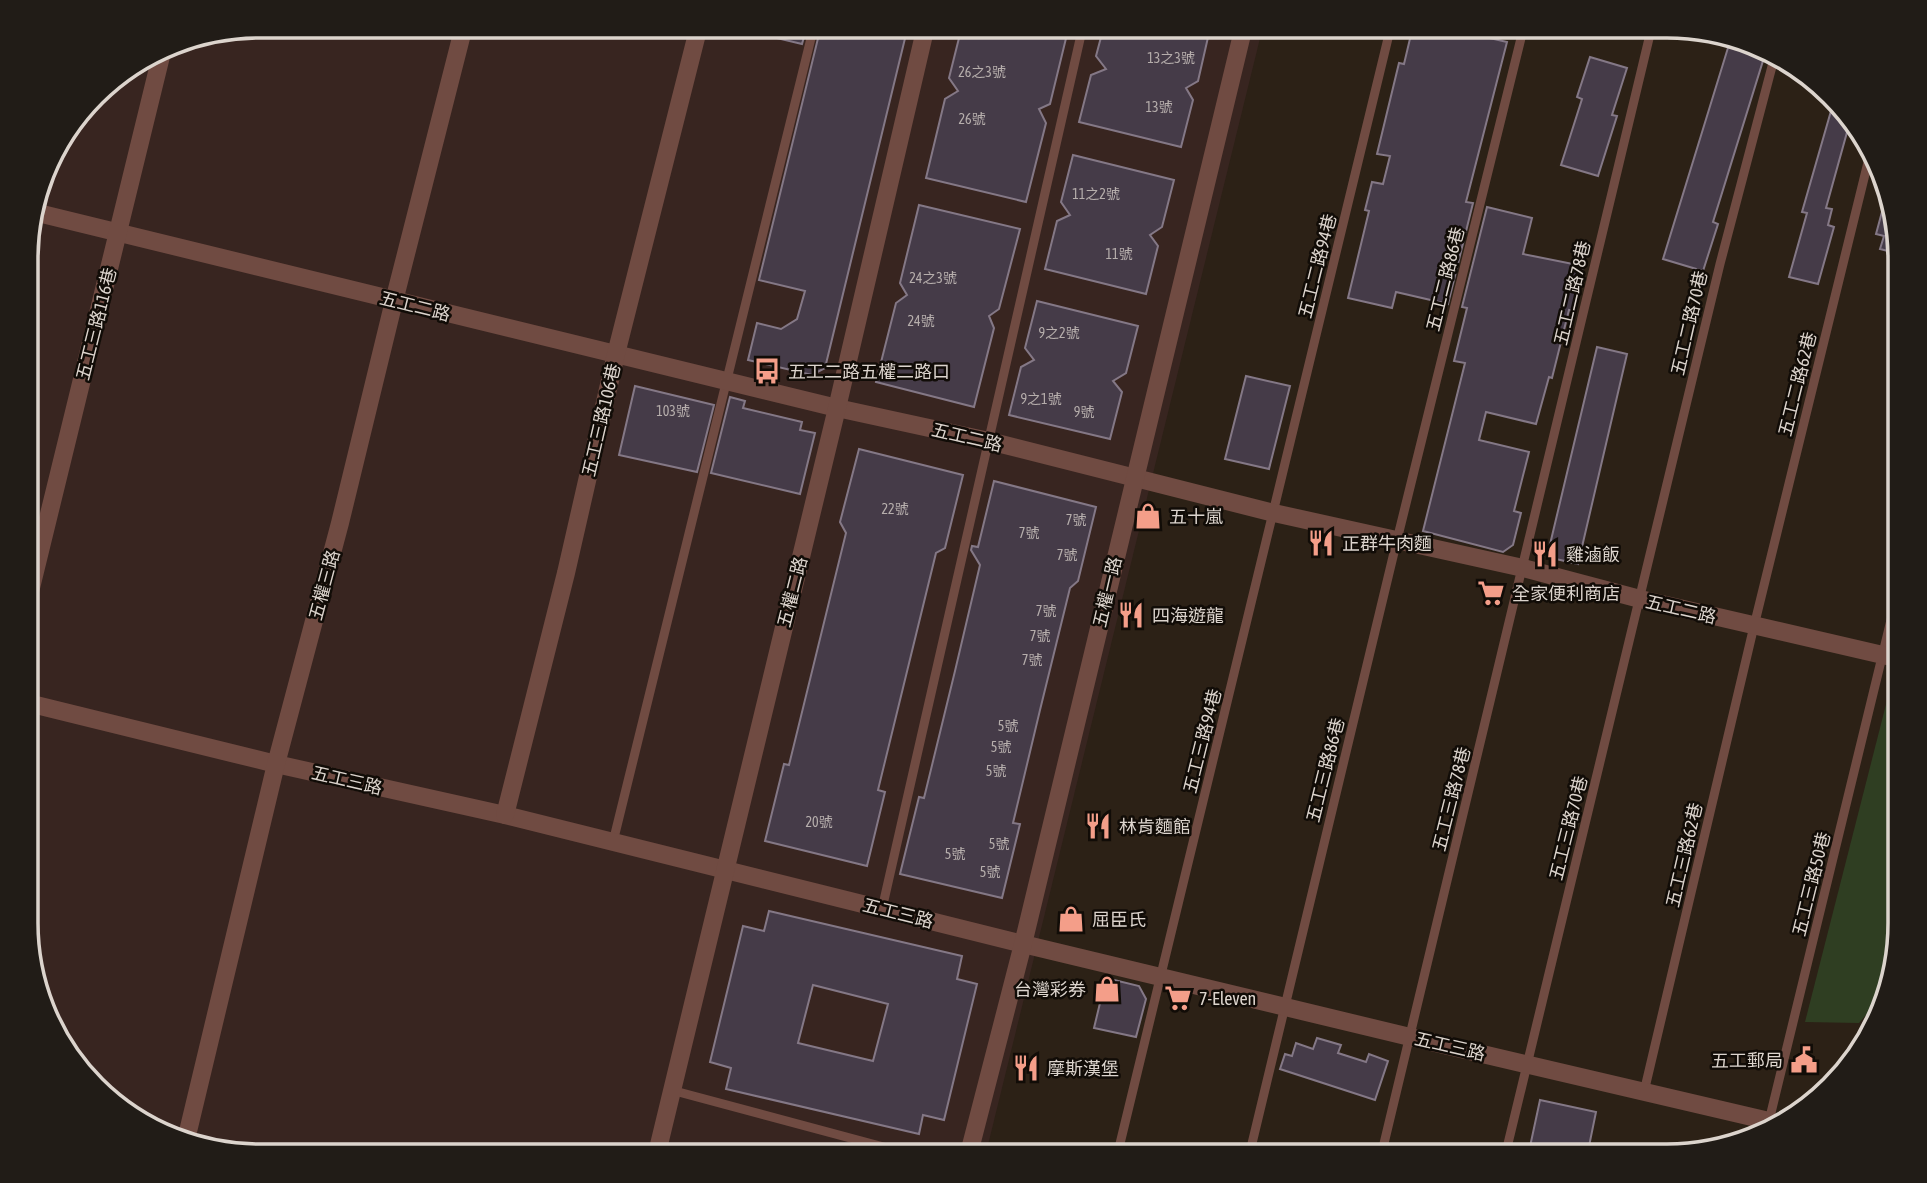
<svg xmlns="http://www.w3.org/2000/svg" width="1927" height="1183" font-family="'Asap Condensed','Noto Sans TC',sans-serif">
  <style>
    .industrial { fill: #382520 }
    .green { fill: #2f3e22 }
    .building { fill: #453b48; stroke: #847886; stroke-width: 2; fill-rule: evenodd }
    .lines { fill: none; stroke-linecap: round; stroke-linejoin: round }
    .service { stroke: #704b42; stroke-width: 9 }
    .minor { stroke: #704b42; stroke-width: 18 }
    .labels { text-anchor: middle; dominant-baseline: central; stroke-width: 5; stroke-linejoin: round; paint-order: stroke }
    .number-label { font-size: 14px; fill: #b6aeac }
    .street-label { font-size: 18px; fill: #dcd4cd; stroke: #110c07 }
    .poi-label { font-size: 18px; fill: #dcd4cd; stroke: #110c07; text-anchor: start }
    .rim { fill: none; stroke: #dcd4cd; stroke-width: 3.5 }
  </style>
  <rect width="100%" height="100%" fill="#2c2116"/>
  <path class="industrial" d="M260,26H1263L985,1157H259L185,1144L130,1118L58,1040L28,953V230L51,156L105,84L171,44Z"/>
  <path class="green" d="M1893,677L1900,679V938L1880,999L1859,1023L1805,1022Z"/>
  <g class="building">
    <path d="M752,26H807L802,44L751,32Z"/>
    <path d="M821,26H908L825,368L812,375L748,360L757,323L781,329L797,319L805,291L759,280Z"/>
    <path d="M962,26H1069L1050,104L1039,109L1046,123L1026,202L926,178L945,99L958,91L949,78Z"/>
    <path d="M1104,26H1180L1209,33L1198,81L1186,88L1193,100L1181,147L1079,122L1091,75L1106,69L1096,56Z"/>
    <path d="M1413,26H1456L1455,30L1507,42L1466,202L1473,203L1448,304L1396,292L1392,308L1348,298L1369,211L1365,210L1372,182L1383,184L1390,156L1377,154L1399,63L1404,64Z"/>
    <path d="M1731,38L1766,51L1713,222L1718,224L1703,271L1663,259Z"/>
    <path d="M1590,57L1627,68L1612,115L1617,116L1598,176L1561,165L1582,99L1577,97Z"/>
    <path d="M1833,104L1849,121V125L1826,208L1832,209L1828,225L1834,227L1818,284L1789,277L1807,213L1802,212Z"/>
    <path d="M1073,155L1174,180L1162,227L1150,235L1158,246L1146,294L1045,269L1057,221L1070,215L1061,202Z"/>
    <path d="M1886,197L1900,244V254L1880,249L1884,236L1876,234Z"/>
    <path d="M919,205L1020,229L999,309L989,316L994,328L974,407L876,382L896,303L907,295L900,283Z"/>
    <path d="M1487,207L1532,218L1523,254L1583,266L1574,311L1569,310L1552,378L1549,377L1536,424L1486,412L1479,440L1529,452L1514,511L1521,513L1513,545L1503,552L1423,531L1465,363L1454,361L1467,308L1462,307Z"/>
    <path d="M1037,301L1138,326L1126,373L1113,381L1122,392L1110,439L1009,415L1021,367L1034,360L1025,348Z"/>
    <path d="M1597,347L1627,354L1578,564L1547,557Z"/>
    <path d="M1246,376L1290,386L1269,469L1225,459Z"/>
    <path d="M635,386L714,405L697,472L619,455Z"/>
    <path d="M730,397L745,401L743,408L802,422L800,430L815,433L800,494L711,473Z"/>
    <path d="M859,449L963,475L945,548L936,553L878,790L885,792L867,866L765,841L784,764L789,765L846,533L840,522Z"/>
    <path d="M994,481L1096,507L1078,581L1070,588L1040,710L1013,823L1020,824L1002,898L900,874L919,797L924,798L955,671L980,565L971,550L972,546L978,547Z"/>
    <path d="M769,911L962,956L957,979L977,984L944,1120L923,1115L919,1134L726,1089L731,1068L710,1062L743,926L764,931ZM813,985L888,1004L873,1061L798,1043Z"/>
    <path d="M1106,978L1139,986L1146,999L1136,1037L1094,1028Z"/>
    <path d="M1317,1038L1341,1045L1338,1053L1366,1062L1369,1054L1388,1061L1375,1100L1280,1069L1285,1054L1292,1056L1296,1043L1313,1049Z"/>
    <path d="M1540,1100L1596,1112L1587,1156H1528Z"/>
  </g>
  <g class="lines">
    <g class="service">
      <path d="M613,842L814,26"/>
      <path d="M882,909L1083,26"/>
      <path d="M671,1090L921,1157"/>
      <path d="M1644,1092L1754,626L1871,150"/>
      <path d="M1769,1121L1900,583"/>
      <path d="M1117,1156L1391,26"/>
      <path d="M1249,1156L1397,540L1524,26"/>
      <path d="M1381,1156L1652,26"/>
      <path d="M1505,1156L1720,264L1775,55"/>
    </g>
    <g class="minor">
      <path d="M34,212L837,408L989,441L1274,513L1523,568L1640,599L1900,659"/>
      <path d="M28,600L163,48"/>
      <path d="M28,703L276,764L505,815L1023,944L1410,1037L1769,1121"/>
      <path d="M505,815L566,573L616,354L699,26"/>
      <path d="M185,1144L276,764L340,523L394,301L464,26"/>
      <path d="M656,1157L837,408L926,26"/>
      <path d="M968,1157L1023,944L1244,26"/>
    </g>
  </g>
  <defs>
    <g id="bus-bare" transform="scale(2.1)"><path d="M-5-6H5V4H4V6H2V4H-2V6H-4V4H-5ZM-3.5-4V0h7V-4ZM-3.5 1.2v1.5H-2V1.2ZM2 1.2v1.5H3.5V1.2Z" fill="#f49e89" stroke="#110c07" stroke-width="2.5" paint-order="stroke"/></g>
    <g id="shop-bare" transform="scale(2.1)"><path d="M-5-2.5h2.3a2.7 3.5 0 0 1 5.4 0H5L5.5 6h-11ZM-1.5-2.5h3a1.5 2.3 0 0 0-3 0Z" fill="#f49e89" stroke="#110c07" stroke-width="2.5" paint-order="stroke"/></g>
    <g id="restaurant-bare" transform="scale(2.1)"><path d="M-5-6h1v4h1v-4h1v4h1v-4h1v5L-1.5 .5V6h-2V.5L-5-1ZM5-6V6H3V1.5H1.5Q1.5-4 5-6Z" fill="#f49e89" stroke="#110c07" stroke-width="2.5" paint-order="stroke"/></g>
    <g id="supermarket-bare" transform="scale(2.1)"><path d="M-6-5.5h2.5l.6 2H6L4.5 2H-2.5L-4.4-4H-6ZM-1.5 3.2a1.3 1.3 0 1 0 .1 0ZM3 3.2a1.3 1.3 0 1 0 .1 0Z" fill="#f49e89" stroke="#110c07" stroke-width="2.5" paint-order="stroke"/></g>
    <g id="civic-bare" transform="scale(2.1)"><path d="M-.6-6.5H3V-4.5H.6V-3L4-1V1h2V6H-6V1h2V-1L-.6-3ZM-1.2 2.5V6h2.4V2.5Z" fill="#f49e89" stroke="#110c07" stroke-width="2.5" paint-order="stroke"/></g>
  </defs>
  <g fill-rule="evenodd">
    <use href="#bus-bare" x="767" y="371"/>
    <use href="#shop-bare" x="1148" y="516"/>
    <use href="#restaurant-bare" x="1321" y="543"/>
    <use href="#restaurant-bare" x="1545" y="554"/>
    <use href="#supermarket-bare" x="1491" y="593"/>
    <use href="#restaurant-bare" x="1131" y="615"/>
    <use href="#restaurant-bare" x="1098" y="826"/>
    <use href="#shop-bare" x="1071" y="919"/>
    <use href="#shop-bare" x="1107" y="989"/>
    <use href="#supermarket-bare" x="1178" y="998"/>
    <use href="#civic-bare" x="1804" y="1060"/>
    <use href="#restaurant-bare" x="1026" y="1068"/>
  </g>
  <g class="labels">
    <g class="number-label">
      <text x="1171" y="58">13之3號</text>
      <text x="982" y="72">26之3號</text>
      <text x="1159" y="107">13號</text>
      <text x="972" y="119">26號</text>
      <text x="1096" y="194">11之2號</text>
      <text x="1119" y="254">11號</text>
      <text x="933" y="278">24之3號</text>
      <text x="921" y="321">24號</text>
      <text x="1059" y="333">9之2號</text>
      <text x="1041" y="399">9之1號</text>
      <text x="673" y="411">103號</text>
      <text x="1084" y="412">9號</text>
      <text x="895" y="509">22號</text>
      <text x="1076" y="520">7號</text>
      <text x="1029" y="533">7號</text>
      <text x="1067" y="555">7號</text>
      <text x="1046" y="611">7號</text>
      <text x="1040" y="636">7號</text>
      <text x="1032" y="660">7號</text>
      <text x="1008" y="726">5號</text>
      <text x="1001" y="747">5號</text>
      <text x="996" y="771">5號</text>
      <text x="819" y="822">20號</text>
      <text x="999" y="844">5號</text>
      <text x="955" y="854">5號</text>
      <text x="990" y="872">5號</text>
    </g>
    <g class="street-label">
      <text transform="translate(1317 266) rotate(-76)">五工二路94巷</text>
      <text transform="translate(1445 279) rotate(-76)">五工二路86巷</text>
      <text transform="translate(1572 293) rotate(-77)">五工二路78巷</text>
      <text transform="translate(415 306) rotate(14)">五工二路</text>
      <text transform="translate(1689 323) rotate(-77)">五工二路70巷</text>
      <text transform="translate(96 324) rotate(-76)">五工三路116巷</text>
      <text transform="translate(1797 384) rotate(-76)">五工二路62巷</text>
      <text transform="translate(601 420) rotate(-77)">五工三路106巷</text>
      <text transform="translate(967 437) rotate(13)">五工二路</text>
      <text transform="translate(324 585) rotate(-75)">五權三路</text>
      <text transform="translate(792 592) rotate(-76)">五權二路</text>
      <text transform="translate(1107 592) rotate(-77)">五權一路</text>
      <text transform="translate(1681 609) rotate(13)">五工二路</text>
      <text transform="translate(1202 741) rotate(-76)">五工三路94巷</text>
      <text transform="translate(1325 770) rotate(-76)">五工三路86巷</text>
      <text transform="translate(347 780) rotate(13)">五工三路</text>
      <text transform="translate(1451 799) rotate(-76)">五工三路78巷</text>
      <text transform="translate(1568 828) rotate(-76)">五工三路70巷</text>
      <text transform="translate(1684 855) rotate(-77)">五工三路62巷</text>
      <text transform="translate(1811 884) rotate(-76)">五工三路50巷</text>
      <text transform="translate(898 913) rotate(14)">五工三路</text>
      <text transform="translate(1450 1046) rotate(13)">五工三路</text>
    </g>
    <g class="poi-label">
      <text x="788" y="371">五工二路五權二路口</text>
      <text x="1169" y="516">五十嵐</text>
      <text x="1342" y="543">正群牛肉麵</text>
      <text x="1566" y="554">雞滷飯</text>
      <text x="1512" y="593">全家便利商店</text>
      <text x="1152" y="615">四海遊龍</text>
      <text x="1119" y="826">林肯麵館</text>
      <text x="1092" y="919">屈臣氏</text>
      <text x="1086" y="989" text-anchor="end">台灣彩券</text>
      <text x="1199" y="998">7-Eleven</text>
      <text x="1783" y="1060" text-anchor="end">五工郵局</text>
      <text x="1047" y="1068">摩斯漢堡</text>
    </g>
  </g>
  <path d="M0 0H1927V1183H0ZM259 38H1667A221 221 0 0 1 1888 259V923A221 221 0 0 1 1667 1144H259A221 221 0 0 1 38 923V259A221 221 0 0 1 259 38Z" fill="#211c17" fill-rule="evenodd"/>
  <path class="rim" d="M259 38H1667A221 221 0 0 1 1888 259V923A221 221 0 0 1 1667 1144H259A221 221 0 0 1 38 923V259A221 221 0 0 1 259 38Z"/>
</svg>
